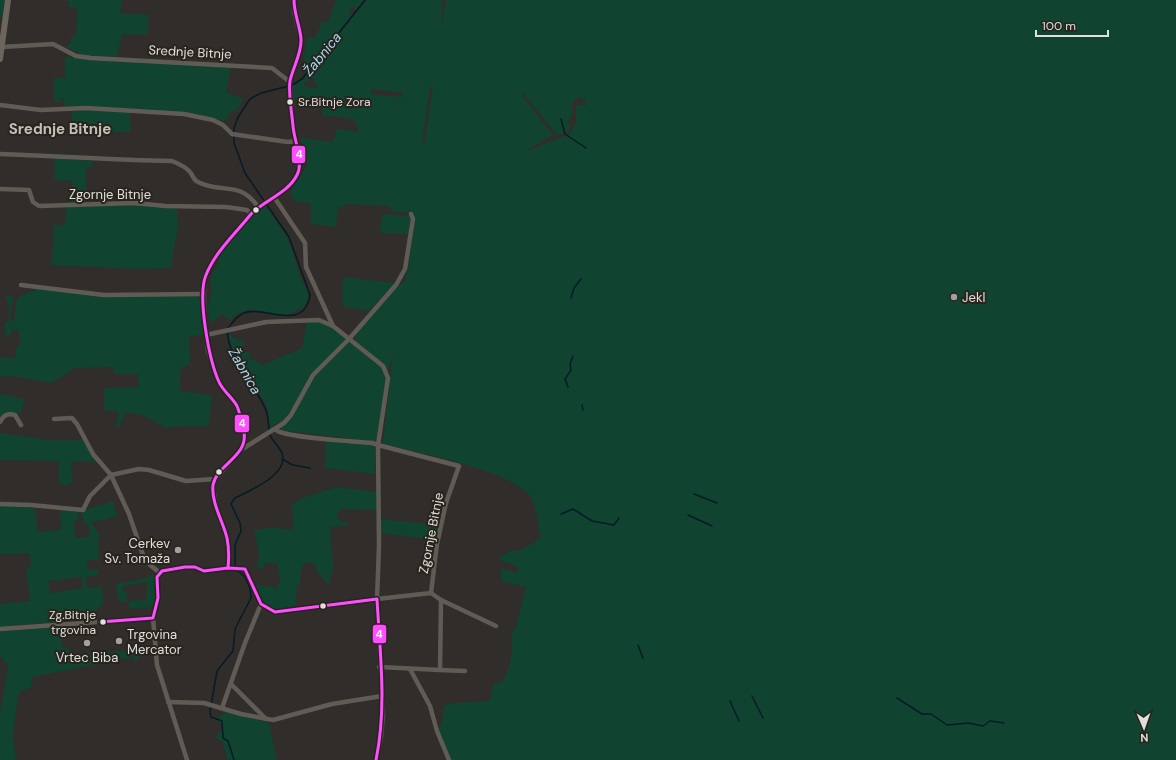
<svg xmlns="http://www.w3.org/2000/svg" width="1176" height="760" font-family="'DM Sans',sans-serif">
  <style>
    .green { fill: #114331; fill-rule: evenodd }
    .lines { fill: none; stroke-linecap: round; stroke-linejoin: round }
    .stream { stroke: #041c27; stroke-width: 1.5 }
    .minor { stroke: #605c55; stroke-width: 4.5 }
    .secondary { stroke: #6b655e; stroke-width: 6 }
    .bus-1-casing { stroke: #28241e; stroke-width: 6 }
    .bus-1 { stroke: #ff4dff; stroke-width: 3 }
    .bus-dot { fill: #e2dfdb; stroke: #28241e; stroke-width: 1.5 }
    .poi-dot { fill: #a4a19d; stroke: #28241e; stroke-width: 1.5 }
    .labels { text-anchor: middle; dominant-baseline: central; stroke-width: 4; stroke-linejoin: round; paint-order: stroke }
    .bus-label { font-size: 12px; fill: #e2dfdb; stroke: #28241e; text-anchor: start }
    .street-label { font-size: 13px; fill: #e2dfdb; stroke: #28241e }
    .poi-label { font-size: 13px; fill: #e2dfdb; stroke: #28241e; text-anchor: start }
    .water-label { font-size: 14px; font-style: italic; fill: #a9dbf4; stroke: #28241e }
    .quarter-label { font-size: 15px; font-weight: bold; fill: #c4bfb7; stroke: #28241e }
    .line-badge { stroke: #28241e; stroke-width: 1.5 }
    .badge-label { font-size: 11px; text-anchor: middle; font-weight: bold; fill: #fff }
  </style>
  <rect width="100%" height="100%" fill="#302d2a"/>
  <g class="green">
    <path d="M0,0H6L3,17H0Z"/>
    <path d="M65,0H122L120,13L149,15L147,35L122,34L117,57L83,56L65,46L71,44V36H76L77,8L69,7V2Z"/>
    <path d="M336,0H364L357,10L352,7L348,11L353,15L306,73L299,70L303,63L307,39H308L310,37L315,38L322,22H328Z"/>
    <path d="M367,0H442L441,26L446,0H1176V760H451L438,731L442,721L444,706L452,703L490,701L493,685L503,681L510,664L512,650L511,635L516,626L526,587L502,582L500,568L517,573L519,567L501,561L499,557L512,550L519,551L541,538C538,527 536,503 530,496C507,469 419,453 383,444L393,352L388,373L385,366L356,341L355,337L358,330L399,284L404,283L409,265L413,228L409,213L392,211L389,206L345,204L344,208L338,207L336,227L311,224V204L294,201L290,193L307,165V157L304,156L300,138L333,142L337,129L359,132L354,119L322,115V102L294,99L293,87L302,80ZM311,77L315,80L312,83L318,84V88L304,86V82H310L308,79ZM430,87H433L424,144L422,143ZM372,89L402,93V97L371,94ZM523,93L557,135C564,134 568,133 571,126L566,121L572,117C572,108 570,99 580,97L584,100L586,105L583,106L578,104L576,106V122L570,134L529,150L528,149L553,135L521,94Z"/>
    <path d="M65,57L231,67L226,92L244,99L236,111H231L227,119L223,121L198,114L168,111L64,106L63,98H61V102H54V78H65Z"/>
    <path d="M87,110L130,112V132H75V124L71,123L72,111Z"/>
    <path d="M55,158L92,161L93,167L86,168V201L81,203H68L73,189L72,181L54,180Z"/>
    <path d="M135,204L177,209L178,233L176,237L171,268L141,269L51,265L54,237L53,222L57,226L65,225L66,207Z"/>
    <path d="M265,205C271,215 279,225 285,235C293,247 296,268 302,281C304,286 309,293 308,298C307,307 295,313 287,314C263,317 252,299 230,320L223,314L220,315L214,322H211C206,313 208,299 213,292C208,281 212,272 219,263L217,258L254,213Z"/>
    <path d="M382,214L409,216L411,218L409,234L380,233Z"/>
    <path d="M343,277L395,283L369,311L344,307L342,302Z"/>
    <path d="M35,288L103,296L201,295L205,334L189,337L190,364L182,367L180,372V391L212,395L209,426H181L166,428L140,414L125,413L119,427L115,426L119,412L104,410V388L139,387L138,374H114V367L72,368L71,371L51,383L14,376L0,377V357L16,358V348L21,342L18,330L11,329L12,341L9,335H5V322H8L9,307L5,296H12L13,298L10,319L12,321L14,320L17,299L23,294L34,291Z"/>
    <path d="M307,322C325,321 334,327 346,339L312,374L293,408L282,422L275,424L270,430L268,410L264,400L253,388L233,350L227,331H230L232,337L244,342V346L236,348L238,352H249V357L262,365L302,348Z"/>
    <path d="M350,341L382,367L387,379L378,442L281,430L280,428L292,416L316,374Z"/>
    <path d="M0,394L25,399L20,414L7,412L0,418Z"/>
    <path d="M0,433L47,440H84L98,462L71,461L72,482L66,486L59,484V461L0,460Z"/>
    <path d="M326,439L371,444L375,450V474L325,468Z"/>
    <path d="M337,487L377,492V510L340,509L337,514C338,521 341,520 347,524V526L330,527L333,567L329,584H328L317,572L314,563L306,562L301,569L300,585H297L295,608C289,608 282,610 276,609C266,608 257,594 256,585L274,587V589H277V585L280,580V575L278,574V564L265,563L264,569L257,568L259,552L254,531L270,527L293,530L292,504L304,497Z"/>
    <path d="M113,501L117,516L91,523L99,534L98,560H88L87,570L97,569L99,575L86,577L87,588L102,587L103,603L89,617V619L0,627V604L30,601L26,568L31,567L29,553L0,554V506H26L35,510L38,532L61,530L60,509L79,512L77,521L74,522L76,538L88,537L90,533L88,525L84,524L81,511ZM81,577L83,588L50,593L48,581Z"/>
    <path d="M380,519L439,525L436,540L380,533Z"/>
    <path d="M155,574L157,596L154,607L129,609V601L146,600L148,582L123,586L124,592H127V601H118L116,584L147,578Z"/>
    <path d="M61,627L62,648L69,647L70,654L138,650L139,659L134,661L133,657L32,677L31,688L21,691L18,695L13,737L16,760H0V714L8,666L0,656V631Z"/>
    <path d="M225,710L269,723L277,760H228L222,741L214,737L222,730V723L213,720V718L218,719L221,715L224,714Z"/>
  </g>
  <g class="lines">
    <g class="stream">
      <path d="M292,85L302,79L365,0"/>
      <path d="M561,119L565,134L586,148"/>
      <path d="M571,298L574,288L581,279"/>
      <path d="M228,328C233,322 238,314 247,312C268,307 304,332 310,295L289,237L245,173L234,143V128L238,117L250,99L261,93L289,86"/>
      <path d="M228,332C225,352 257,389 265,408C269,416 268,426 270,435C273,442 279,446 282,453C290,475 248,491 235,498L231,504L240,523L241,531L235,545V567"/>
      <path d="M568,387L565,379L571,370L570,364L573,356"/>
      <path d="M582,405L583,410"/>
      <path d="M282,459L293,465L310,468"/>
      <path d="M694,494L717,503"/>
      <path d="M561,514L573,509L592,521L614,525L619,518"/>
      <path d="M688,515L712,526"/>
      <path d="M638,645L643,658"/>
      <path d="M752,696L763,718"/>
      <path d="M897,698L922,714H931L947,725L969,723L983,726L990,721L1004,723"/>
      <path d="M730,701L739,721"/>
      <path d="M234,760L228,741L223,738L222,721L211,717L210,712L217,671L233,651L235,629L251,598L250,588L245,577L237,570"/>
    </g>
    <g class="minor">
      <path d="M2,47L53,44L76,56L91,58L272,68L290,82"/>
      <path d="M0,105L41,110L86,108L184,114L213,120L223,125L232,134L288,142L296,141"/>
      <path d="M0,154C57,156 114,160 172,161C179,164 185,166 190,172C193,175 193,180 198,182C221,194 240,180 258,207"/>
      <path d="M0,189L29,190L33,202L39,206L134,203L166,206L226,207L247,210L251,214"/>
      <path d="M274,197L305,243L306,267L333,326L383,366L388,378L378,445L379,546L377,599L431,593L437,544L446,503L459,466L378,445L372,443C354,441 286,438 276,430"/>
      <path d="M21,285L104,295L203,294"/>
      <path d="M206,335L266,322L319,320L333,326"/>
      <path d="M54,419L72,418L77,424L93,454L111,475L129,514L143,555L150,565L160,573"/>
      <path d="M0,422C4,415 7,413 15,415L21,425"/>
      <path d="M244,448L284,423L291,415L313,375L349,339L396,285L405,269L413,219L411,214"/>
      <path d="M0,504L31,505L83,510L90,496L111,475L139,469L149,470L186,481L215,479"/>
      <path d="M228,568L229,552L227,537L216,507L213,487L215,479L242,449L244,434L237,406L219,383L208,351L204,313V285L205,276L213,260L251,214L258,207L288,187L298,174L299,162L293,128L290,82L300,50L301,39L294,12V0"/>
      <path d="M431,593L441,600L496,626"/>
      <path d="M153,618L157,665L187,760"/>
      <path d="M0,629L153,618L158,598L157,577L162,571L185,567H195L204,571L228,568L245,569L261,604L275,612L377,599L383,715L381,737L376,760"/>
      <path d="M379,667L440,670L441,600"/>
      <path d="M410,669L430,706L437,731L449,760"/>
      <path d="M440,670L465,671"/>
      <path d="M231,684L266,719"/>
      <path d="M168,702L204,703L241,714L273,720L332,704L382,696"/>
      <path d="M222,708L245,643L261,604"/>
    </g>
    <path class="secondary" d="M0,59L8,0"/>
    <g class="bus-1-casing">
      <g id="bus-1">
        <path d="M228,568C229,558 229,548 227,538C223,521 211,503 213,485C217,464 248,457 244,432C242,424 240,413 237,406C232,397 223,391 219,382C209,360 197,296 206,275C215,252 236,233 251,214C265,200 288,193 297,175C304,162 294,140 293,126C292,114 288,92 290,81C293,67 302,53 301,39C300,26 294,14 294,0"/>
        <path d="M100,622L153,618L158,598L157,577L162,571L185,567H195L204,571L228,568L245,569L261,604L275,612L377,599C380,653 387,707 376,760"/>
      </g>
    </g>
    <use href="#bus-1" class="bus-1"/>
  </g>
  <g class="bus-dot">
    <circle cx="290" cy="102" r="3.5"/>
    <circle cx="256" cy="210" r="3.5"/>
    <circle cx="219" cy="472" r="3.5"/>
    <circle cx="323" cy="606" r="3.5"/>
    <circle cx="103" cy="622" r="3.5"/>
  </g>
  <g class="poi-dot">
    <circle cx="954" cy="297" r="4"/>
    <circle cx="178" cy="550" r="4"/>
    <circle cx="119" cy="641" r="4"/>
    <circle cx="87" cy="643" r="4"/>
  </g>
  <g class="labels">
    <g class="bus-label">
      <text x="298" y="102">Sr.Bitnje Zora</text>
      <text x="96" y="615" text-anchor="end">Zg.Bitnje<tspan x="96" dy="15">trgovina</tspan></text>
    </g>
    <g class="street-label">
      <text transform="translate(190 52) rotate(3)">Srednje Bitnje</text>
      <text x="110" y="194">Zgornje Bitnje</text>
      <text transform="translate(431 533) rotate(-79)">Zgornje Bitnje</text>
    </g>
    <g class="poi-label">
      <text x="962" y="297">Jekl</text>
      <text x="170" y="543" text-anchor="end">Cerkev<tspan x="170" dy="15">Sv. Tomaža</tspan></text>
      <text x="127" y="634">Trgovina<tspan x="127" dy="15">Mercator</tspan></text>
      <text x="87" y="657" text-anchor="middle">Vrtec Biba</text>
    </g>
    <g class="water-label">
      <text transform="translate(322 54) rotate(-51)">Žabnica</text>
      <text transform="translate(245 371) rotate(60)">Žabnica</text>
    </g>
    <g class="quarter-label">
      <text x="60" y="129">Srednje Bitnje</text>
    </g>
  </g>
  <g class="line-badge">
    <rect x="291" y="145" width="15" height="19" rx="4" fill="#ff4dff"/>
    <rect x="234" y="414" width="16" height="19" rx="4" fill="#ff4dff"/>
    <rect x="372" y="624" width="15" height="20" rx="4" fill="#ff4dff"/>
  </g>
  <g class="badge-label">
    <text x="299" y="158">4</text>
    <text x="242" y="427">4</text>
    <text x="379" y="638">4</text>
  </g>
  <g transform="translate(1144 728) rotate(178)" stroke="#28241e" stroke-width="3" paint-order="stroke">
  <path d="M0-3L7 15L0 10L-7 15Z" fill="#e2dfdb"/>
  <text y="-6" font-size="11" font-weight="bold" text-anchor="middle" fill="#e2dfdb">N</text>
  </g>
  <path d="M1036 30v6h72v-6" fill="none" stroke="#e2dfdb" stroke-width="2"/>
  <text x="1042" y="30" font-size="12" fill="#e2dfdb" stroke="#28241e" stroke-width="3" paint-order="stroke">100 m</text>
</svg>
